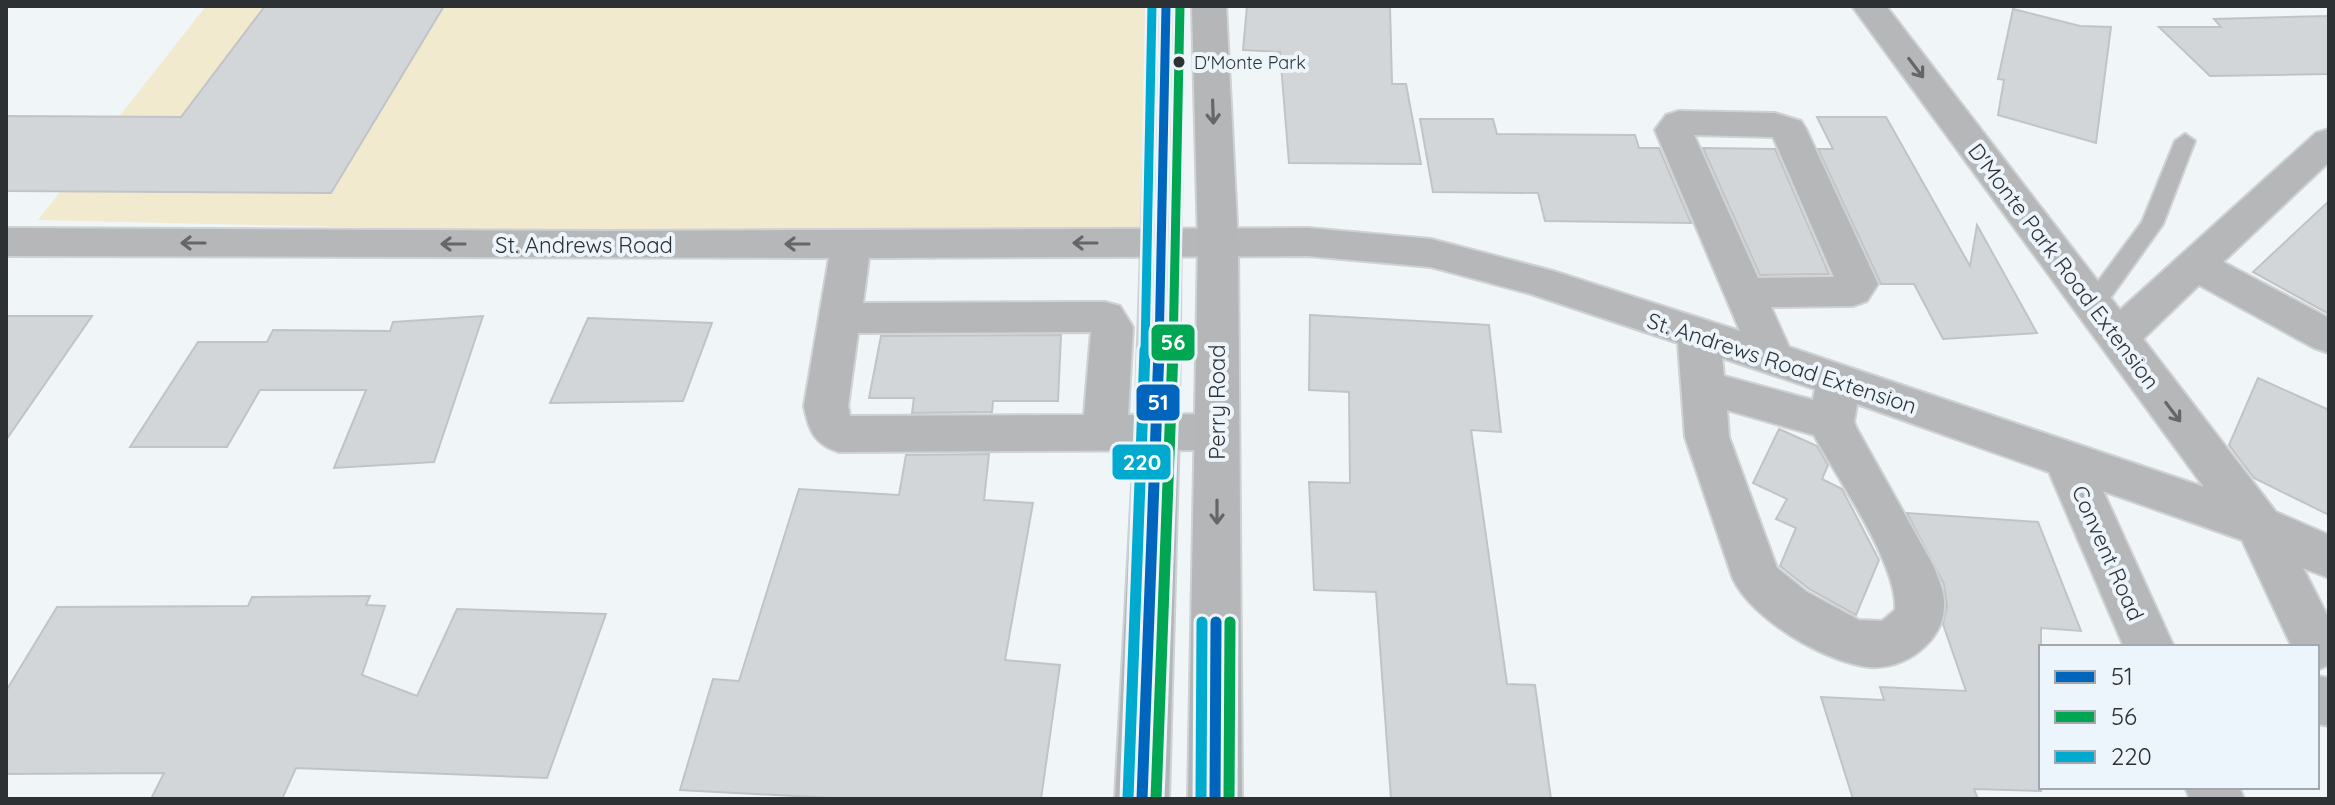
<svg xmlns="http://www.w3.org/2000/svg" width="2335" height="805" font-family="Quicksand,sans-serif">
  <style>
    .green { fill: #f2eacf }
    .building { fill: #d3d6d9; stroke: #c0c4c6; stroke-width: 2 }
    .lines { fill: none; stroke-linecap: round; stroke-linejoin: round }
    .service-casing { stroke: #ced2d4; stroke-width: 4 }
    .minor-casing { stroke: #ced2d4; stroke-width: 4 }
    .secondary-casing { stroke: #ced2d4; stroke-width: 4 }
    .service { fill: #b5b7b8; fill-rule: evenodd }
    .minor { fill: #b5b7b8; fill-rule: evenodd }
    .secondary { fill: #b4b6b8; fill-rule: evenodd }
    .bus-1-far1-casing { stroke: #edf5fc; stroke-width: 14 }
    .bus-1-casing { stroke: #edf5fc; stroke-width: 17 }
    .bus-2-far1-casing { stroke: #edf5fc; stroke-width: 14 }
    .bus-2-casing { stroke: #edf5fc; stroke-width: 17 }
    .bus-3-far1-casing { stroke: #edf5fc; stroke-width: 14 }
    .bus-3-casing { stroke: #edf5fc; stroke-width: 17 }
    .bus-1-far1 { stroke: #0065bd; stroke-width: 9 }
    .bus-1 { stroke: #0065bd; stroke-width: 11 }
    .bus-2-far1 { stroke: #00a651; stroke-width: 9 }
    .bus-2 { stroke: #00a651; stroke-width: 11 }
    .bus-3-far1 { stroke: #00a9ce; stroke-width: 9 }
    .bus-3 { stroke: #00a9ce; stroke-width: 11 }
    .oneway { stroke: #646769 }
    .oneway2 { stroke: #646669 }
    .bus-dot { fill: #2e3134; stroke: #edf5fc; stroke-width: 3 }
    .labels { text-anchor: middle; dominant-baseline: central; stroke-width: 8; stroke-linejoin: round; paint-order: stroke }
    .far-bus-label { font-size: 18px; fill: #2e3134; stroke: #edf5fc; text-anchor: start }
    .street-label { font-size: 22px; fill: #2e3134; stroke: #edf5fc }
    .line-badge { stroke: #edf5fc; stroke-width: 3 }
    .badge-label { font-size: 22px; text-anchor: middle; font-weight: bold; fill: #fff }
  </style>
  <rect width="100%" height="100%" fill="#f0f5f8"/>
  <path class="green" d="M206,6H1156L1145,237L613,233L38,220Z"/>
  <g class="building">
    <path d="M265,6H444L331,193L6,191V116L181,117Z"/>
    <path d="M1247,6H1390L1392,84H1406L1421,164L1289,163L1280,52L1243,50Z"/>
    <path d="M2013,9L2080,26L2111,27L2096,143L1998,115L2004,80L1998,79Z"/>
    <path d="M2329,16V74L2210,76L2159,27H2221L2214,19Z"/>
    <path d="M1817,117H1886L1970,266L1977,225L2037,333L1943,339L1914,284H1881L1818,149H1833Z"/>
    <path d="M1420,119H1493L1497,134L1635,135L1639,148H1659L1691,223L1545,221L1538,193L1433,192Z"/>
    <path d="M1703,148L1775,149L1829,274L1760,275Z"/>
    <path d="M2329,201V314L2253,272Z"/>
    <path d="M1310,315L1489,325L1501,432L1471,430L1507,684L1535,685L1551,799H1391L1376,592L1314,590L1309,482L1350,483L1349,392L1309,390Z"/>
    <path d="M6,316H92L6,440Z"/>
    <path d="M483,316L434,462L334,468L366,390H260L227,447H130L198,342H267L273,330L390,331L393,322Z"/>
    <path d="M588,318L712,323L683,401L550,403Z"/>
    <path d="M1061,335L1058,401H993L992,412L912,413L914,398H869L881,336Z"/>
    <path d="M2258,378L2329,410V515L2254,478L2229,445Z"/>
    <path d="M1779,429L1817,446L1828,465L1822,479L1842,489L1879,560L1856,615L1809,589L1780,566L1796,528L1776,519L1787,499L1753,483Z"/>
    <path d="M989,454L984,500L1033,503L1005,660L1060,665L1041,799H851L680,790L713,679L739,681L799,489L899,495L906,455Z"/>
    <path d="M1907,513L2038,522L2081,631L2041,628V791L1974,789L1978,799H1853L1821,697L1884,700L1880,687L1966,691L1943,624L1947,607L1944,584Z"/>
    <path d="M370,596L366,605L385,606L362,675L417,696L457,609L606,614L547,778L296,768L282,799H151L164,773L6,774V691L57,607L248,606L252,597Z"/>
  </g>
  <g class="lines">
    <g class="service-casing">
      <path id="service" d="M2185,134L2195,141L2163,224L2101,311L2093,313L2085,311L2082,305L2085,299L2142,222L2175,141Z"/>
    </g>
    <g class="minor-casing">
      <g id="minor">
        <path d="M1852,6H1886L2120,310L2316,133L2329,129V162L2223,262L2329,318V353L2314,348L2199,285L2143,339L2276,512L2329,535V578L2303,568L2329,619V665L2317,670V647H2292L2242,540L2103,491L2174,647H2124L2049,472L1857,404L1854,422L1857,429L1933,565C1938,578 1945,592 1944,607C1943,642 1904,670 1870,667C1826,663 1752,619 1733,579L1685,437L1678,343L1531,294L1431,267L1308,256L869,258L863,303L1105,302L1120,306L1133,327L1128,415L1217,414L1233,419L1239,432L1233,445L1217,450L839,452C814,444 809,431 804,406L829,258L6,256V228L607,231L1308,228L1431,239L1553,271L1740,331L1655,130L1666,115L1679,111L1775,113L1801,121L1806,129L1878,284L1867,301L1853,306L1771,307L1789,347L2204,487ZM1694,135L1773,137L1834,277L1758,278ZM1091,332L1084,415L850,416L848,406L858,333ZM1722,358L1815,389L1813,400L1724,376ZM1727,410L1814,435C1836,476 1899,566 1895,610L1882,621L1859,620L1807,592L1777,568L1729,437Z"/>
        <path d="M2317,676L2329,678V726L2317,724Z"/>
        <path d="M2185,787H2239L2244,799H2190Z"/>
      </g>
    </g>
    <g class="secondary-casing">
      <g id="secondary">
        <path d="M1149,6H1183L1179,431L1169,799H1115L1135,431Z"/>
        <path d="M1192,6H1226L1238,244L1242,799H1188L1198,244Z"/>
      </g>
    </g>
    <use href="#service" class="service"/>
    <use href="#minor" class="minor"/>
    <use href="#secondary" class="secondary"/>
    <g class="bus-1-far1-casing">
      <path id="bus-1-far1" d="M1159,352L1166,6"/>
    </g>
    <g class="bus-1-casing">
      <g id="bus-1">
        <path d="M1142,799L1159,350"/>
        <path d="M1215,799L1216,622"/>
      </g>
    </g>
    <g class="bus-2-far1-casing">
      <path id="bus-2-far1" d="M1173,352L1180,6"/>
    </g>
    <g class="bus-2-casing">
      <g id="bus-2">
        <path d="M1156,799L1173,350"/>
        <path d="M1229,799L1230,622"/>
      </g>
    </g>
    <g class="bus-3-far1-casing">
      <path id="bus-3-far1" d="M1145,352L1152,6"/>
    </g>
    <g class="bus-3-casing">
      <g id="bus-3">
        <path d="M1128,798L1145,350"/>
        <path d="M1201,799L1202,622"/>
      </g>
    </g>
    <use href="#bus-1-far1" class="bus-1-far1"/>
    <use href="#bus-1" class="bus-1"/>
    <use href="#bus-2-far1" class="bus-2-far1"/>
    <use href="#bus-2" class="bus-2"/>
    <use href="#bus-3-far1" class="bus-3-far1"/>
    <use href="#bus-3" class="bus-3"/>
  </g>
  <defs><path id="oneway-shaft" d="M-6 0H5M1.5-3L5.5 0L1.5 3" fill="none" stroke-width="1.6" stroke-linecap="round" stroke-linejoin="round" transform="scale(2)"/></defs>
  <g class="oneway">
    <use href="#oneway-shaft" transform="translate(1916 68) rotate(53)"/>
    <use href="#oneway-shaft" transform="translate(193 243) rotate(-180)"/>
    <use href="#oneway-shaft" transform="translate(1085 243) rotate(180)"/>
    <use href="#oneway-shaft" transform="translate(453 244) rotate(-180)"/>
    <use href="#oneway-shaft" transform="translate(797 244) rotate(180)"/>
    <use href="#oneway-shaft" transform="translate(2173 412) rotate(53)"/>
  </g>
  <g class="oneway2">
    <use href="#oneway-shaft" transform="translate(1213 112) rotate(88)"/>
    <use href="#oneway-shaft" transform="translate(1217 512) rotate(90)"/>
  </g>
  <circle class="bus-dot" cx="1179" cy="62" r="7"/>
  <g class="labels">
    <g class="far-bus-label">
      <text x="1194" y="62">D'Monte Park</text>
    </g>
    <g class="street-label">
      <text x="584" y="245">St. Andrews Road</text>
      <text transform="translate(2064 266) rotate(53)">D'Monte Park Road Extension</text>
      <text transform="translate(1782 363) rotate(18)">St. Andrews Road Extension</text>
      <text transform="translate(1217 402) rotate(-90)">Perry Road</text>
      <text transform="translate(2108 553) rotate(66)">Convent Road</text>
    </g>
  </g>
  <g class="line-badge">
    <rect x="1150" y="323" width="46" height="39" rx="8" fill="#00a651"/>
    <rect x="1135" y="383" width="46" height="39" rx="8" fill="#0065bd"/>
    <rect x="1111" y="443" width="61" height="38" rx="8" fill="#00a9ce"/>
  </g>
  <g class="badge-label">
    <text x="1173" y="350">56</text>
    <text x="1158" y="410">51</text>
    <text x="1142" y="470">220</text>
  </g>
  <rect width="2335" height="805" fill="none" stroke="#2e3134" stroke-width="16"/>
  <rect x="2039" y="645" width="280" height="144" fill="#edf5fc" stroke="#a1a7ac" stroke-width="2"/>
  <rect x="2055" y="671" width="40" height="12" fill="#0065bd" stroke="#a1a7ac" stroke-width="2"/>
  <text x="2111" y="685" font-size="24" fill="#2e3134">51</text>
  <rect x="2055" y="711" width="40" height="12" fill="#00a651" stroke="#a1a7ac" stroke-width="2"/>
  <text x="2111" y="725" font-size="24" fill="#2e3134">56</text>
  <rect x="2055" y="751" width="40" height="12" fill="#00a9ce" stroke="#a1a7ac" stroke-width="2"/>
  <text x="2111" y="765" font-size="24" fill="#2e3134">220</text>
</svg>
